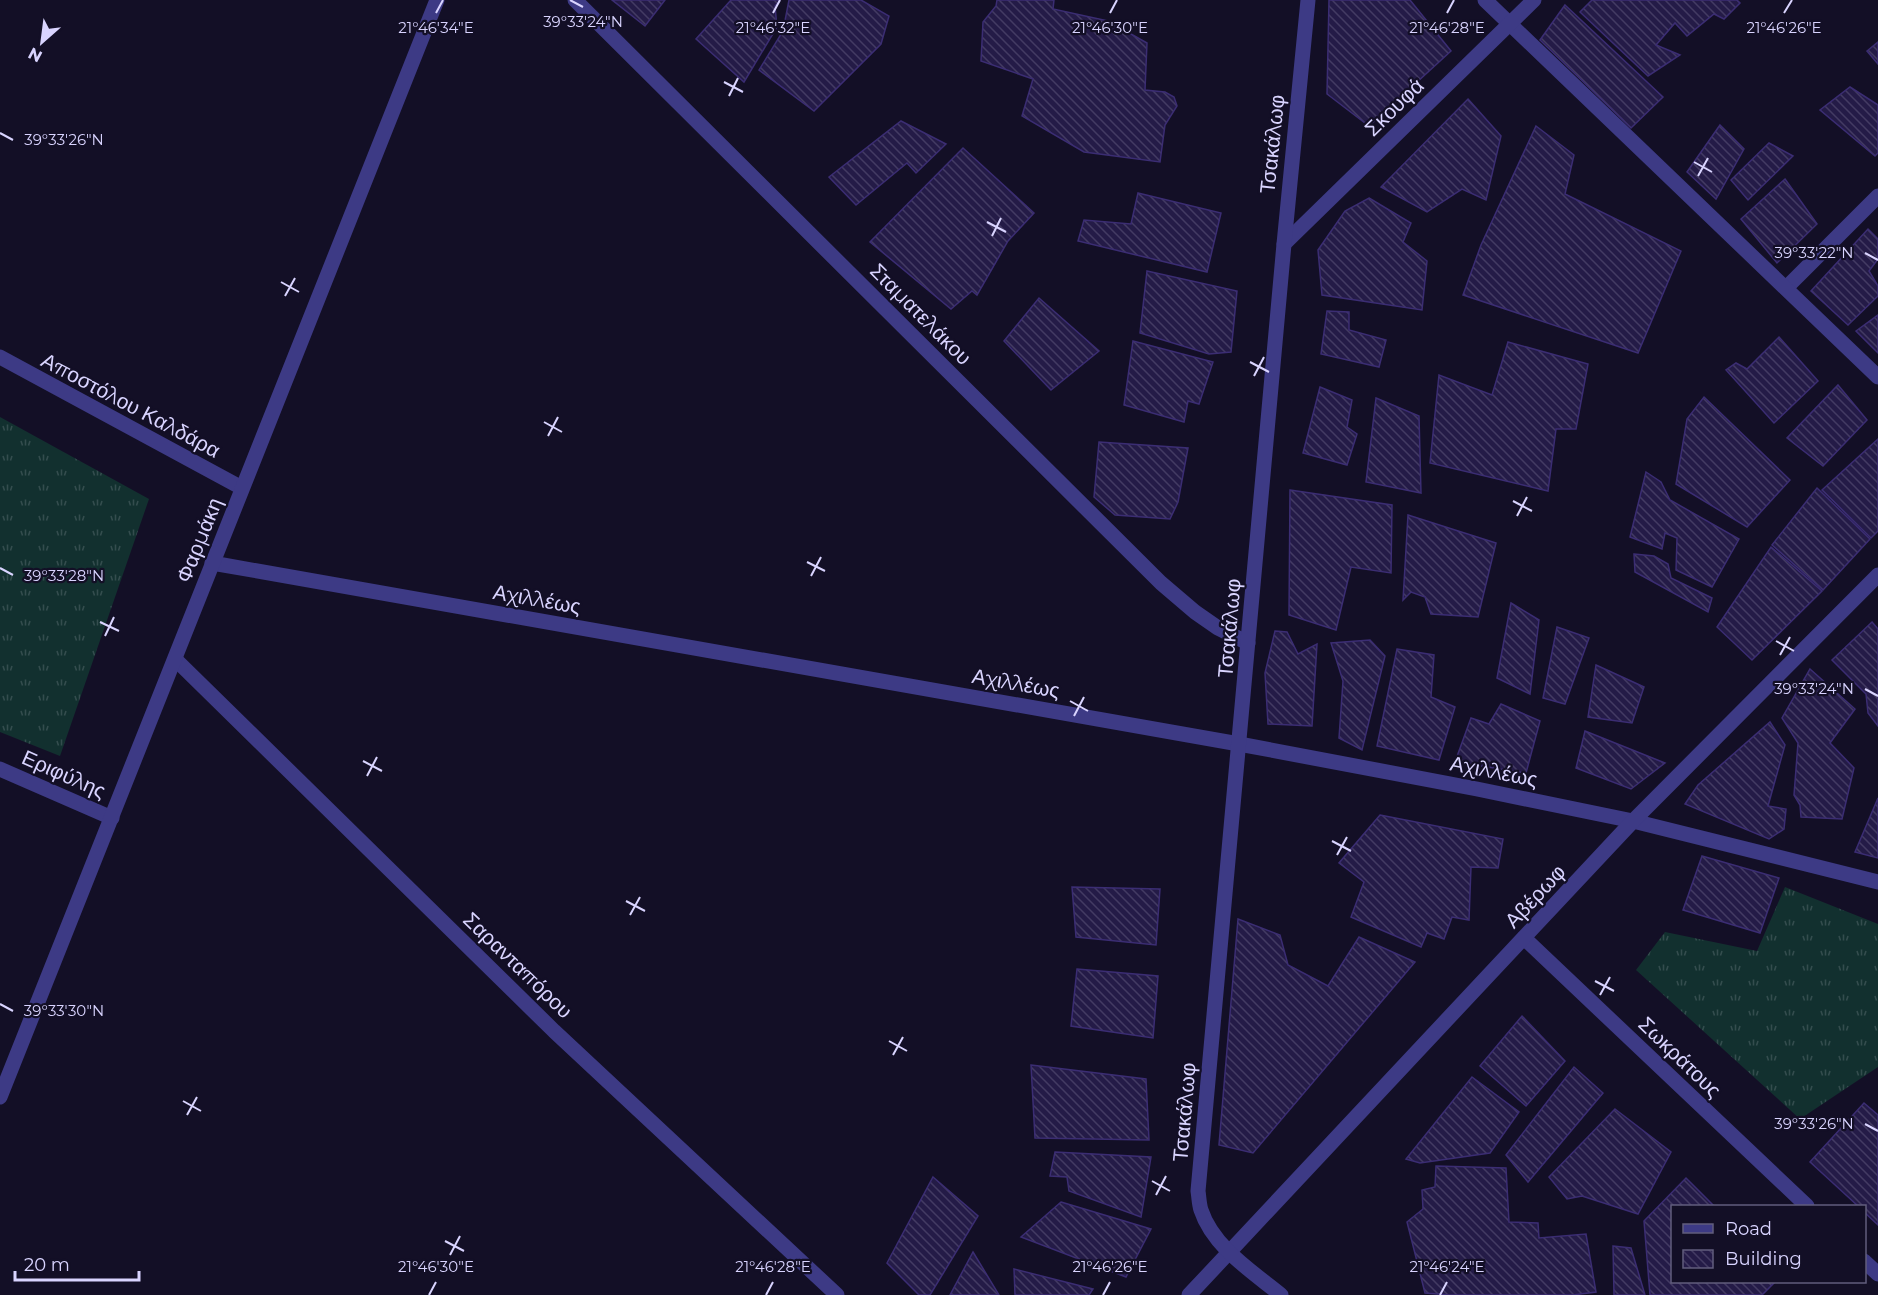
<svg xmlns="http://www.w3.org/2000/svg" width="1878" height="1295" font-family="Montserrat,sans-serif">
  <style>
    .grass { fill: url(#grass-tufts) }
    .building { fill: url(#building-back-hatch); stroke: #3b2d73; stroke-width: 1.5 }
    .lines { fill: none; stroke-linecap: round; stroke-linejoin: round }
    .pedestrian { stroke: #3d3a85; stroke-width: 15 }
    .minor { stroke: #3d3a85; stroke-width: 15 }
    .tertiary { stroke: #3d3a85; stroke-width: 15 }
    .ticks { fill: none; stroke: #d9d4ff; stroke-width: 2 }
    .labels { text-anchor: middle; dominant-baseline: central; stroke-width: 4.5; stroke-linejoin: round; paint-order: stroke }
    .street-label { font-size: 21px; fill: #d9d4ff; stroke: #130f26 }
    .ticks-label { font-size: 15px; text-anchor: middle; fill: #d9d4ff; stroke: #130f26; stroke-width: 4.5; stroke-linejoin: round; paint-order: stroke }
  </style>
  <defs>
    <pattern id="grass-tufts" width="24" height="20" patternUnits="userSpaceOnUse" patternTransform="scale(1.5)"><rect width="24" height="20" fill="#12302f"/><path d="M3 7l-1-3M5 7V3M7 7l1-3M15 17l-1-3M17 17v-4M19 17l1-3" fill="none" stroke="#344d4e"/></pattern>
    <pattern id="building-back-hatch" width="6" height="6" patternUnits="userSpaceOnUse" patternTransform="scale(1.5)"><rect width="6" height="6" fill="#241b47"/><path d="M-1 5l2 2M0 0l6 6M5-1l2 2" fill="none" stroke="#433b63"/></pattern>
  </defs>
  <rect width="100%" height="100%" fill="#130f26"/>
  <g class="grass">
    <path d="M0,417L149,499L60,756L0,732Z"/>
    <path d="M1785,887L1878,924V1067L1800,1119L1636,970L1665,932L1757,951Z"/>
  </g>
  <g class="building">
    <path d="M612,0H665L645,26Z"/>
    <path d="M731,0H780L775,6L777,27L744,82L696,39Z"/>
    <path d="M789,0H861L889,16L881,44L814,111L759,70L783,31Z"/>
    <path d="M997,0H1054L1053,9L1108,21L1147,43L1145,90L1165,92L1174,97L1177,106L1165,125L1160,162L1084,152L1022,116L1033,79L981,61L983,22L996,6Z"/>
    <path d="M1329,0H1410L1451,51L1369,126L1327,94Z"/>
    <path d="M1592,0H1737L1740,3L1724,19L1714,14L1687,36L1675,23L1656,45L1680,55L1648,76L1580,12Z"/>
    <path d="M1565,5L1663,97L1631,128L1540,40Z"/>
    <path d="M1878,42V64L1867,51Z"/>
    <path d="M1850,87L1878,105V153L1875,156L1820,110Z"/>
    <path d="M1468,99L1501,136L1486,200L1462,189L1427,212L1381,187Z"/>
    <path d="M901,121L946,144L916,173L907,163L856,205L829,177Z"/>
    <path d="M1720,125L1744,149L1716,199L1687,172Z"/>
    <path d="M1536,126L1574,155L1565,194L1681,251L1638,353L1463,295L1481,245Z"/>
    <path d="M1769,143L1793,156L1748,200L1731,180Z"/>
    <path d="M963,148L1034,213L1008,241L977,295L972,291L951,309L870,242Z"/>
    <path d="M1785,179L1817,224L1777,263L1741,219Z"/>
    <path d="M1138,193L1221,213L1207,272L1078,241L1084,220L1131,224Z"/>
    <path d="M1369,198L1411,223L1403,242L1427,261L1422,310L1322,295L1318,250L1345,211Z"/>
    <path d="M1868,229L1878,239V259L1869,271L1878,286V296L1848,325L1811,291Z"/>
    <path d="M1147,271L1237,291L1231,352L1209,354L1140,333Z"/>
    <path d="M1039,298L1099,351L1051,390L1004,341Z"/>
    <path d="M1327,311L1349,312V330L1386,340L1379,367L1321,354Z"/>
    <path d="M1878,315V353L1856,331Z"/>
    <path d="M1779,337L1818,381L1774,423L1726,370L1736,363L1747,369Z"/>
    <path d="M1133,341L1213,362L1199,404L1188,401L1184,422L1124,405Z"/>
    <path d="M1508,342L1588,364L1576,429H1556L1548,491L1430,463L1439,375L1492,395Z"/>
    <path d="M1838,385L1867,420L1823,466L1787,438Z"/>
    <path d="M1320,387L1352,400L1347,427L1357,434L1347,465L1303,453Z"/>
    <path d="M1704,397L1790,480L1747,527L1676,484L1687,419Z"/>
    <path d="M1376,398L1419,416L1421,493L1366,482Z"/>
    <path d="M1878,439V531L1871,538L1822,490Z"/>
    <path d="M1099,442L1188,448L1178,502L1170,519L1115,515L1094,497Z"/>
    <path d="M1646,472L1661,482L1670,500L1739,539L1712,587L1676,570L1677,538L1665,533L1662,549L1630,537Z"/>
    <path d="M1817,488L1870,539L1823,590L1772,545Z"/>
    <path d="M1290,490L1392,505L1391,573L1351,567L1336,630L1289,615Z"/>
    <path d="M1408,515L1496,543L1478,617L1431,614L1425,597L1411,592L1403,600Z"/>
    <path d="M1771,547L1822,591L1752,660L1717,627Z"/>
    <path d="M1634,554L1654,556L1668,564L1671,578L1712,598L1708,612L1635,572Z"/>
    <path d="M1511,603L1539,620L1530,694L1497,678Z"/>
    <path d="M1872,622L1878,629V726L1868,713L1866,694L1832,660Z"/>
    <path d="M1557,627L1589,638L1565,704L1543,698Z"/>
    <path d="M1275,631L1287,632L1298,654L1317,644L1312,726L1268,724L1265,673Z"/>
    <path d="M1370,640L1385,656L1362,750L1339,738L1343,681L1331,643Z"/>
    <path d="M1397,649L1434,655L1431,697L1455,707L1439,760L1377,746Z"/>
    <path d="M1596,665L1644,687L1632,723L1588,717Z"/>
    <path d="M1810,669L1855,709L1830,743L1854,768L1842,819L1801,817L1800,805L1794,795L1798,743L1782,718Z"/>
    <path d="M1501,704L1540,721L1526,773L1455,762L1471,718L1489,724Z"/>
    <path d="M1770,722L1785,745L1768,806L1786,809L1784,829L1769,839L1685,804L1698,785Z"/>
    <path d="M1585,731L1665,763L1631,789L1576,768Z"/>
    <path d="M1878,798V858L1855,852Z"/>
    <path d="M1380,815L1503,839L1498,868L1471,867L1469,920L1452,917L1444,939L1427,933L1421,947L1351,917L1364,882L1339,863Z"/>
    <path d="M1702,856L1779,878L1760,933L1683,910Z"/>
    <path d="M1072,887L1160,889L1156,945L1076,937Z"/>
    <path d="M1238,919L1280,935L1288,965L1328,986L1359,937L1415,962L1253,1153L1219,1145Z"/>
    <path d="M1077,969L1158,976L1153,1038L1071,1026Z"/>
    <path d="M1522,1016L1565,1061L1526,1106L1480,1066Z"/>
    <path d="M1031,1065L1146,1079L1149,1140L1035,1138Z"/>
    <path d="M1574,1067L1603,1093L1528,1182L1506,1155Z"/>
    <path d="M1472,1077L1519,1112L1490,1153L1420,1163L1406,1159Z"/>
    <path d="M1864,1103L1878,1115V1225L1864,1212V1206H1858L1810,1162Z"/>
    <path d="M1615,1109L1671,1152L1638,1214L1582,1196L1567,1199L1549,1177Z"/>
    <path d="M1055,1152L1151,1157L1141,1217L1069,1191L1067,1177L1050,1176Z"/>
    <path d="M1436,1166L1506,1168L1509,1222L1538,1223L1539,1238L1586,1234L1596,1292L1573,1295H1449L1425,1293L1407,1222L1423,1209L1422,1190L1435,1187Z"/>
    <path d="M933,1177L978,1216L930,1295H919L887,1263Z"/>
    <path d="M1686,1178L1714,1206H1672V1282H1775L1762,1295H1650L1644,1221Z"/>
    <path d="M1061,1202L1151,1229L1126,1277L1021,1237Z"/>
    <path d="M1613,1246L1631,1248L1645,1295H1614Z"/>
    <path d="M973,1252L999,1295H950Z"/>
    <path d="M1014,1269L1093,1289L1089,1295H1015Z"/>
  </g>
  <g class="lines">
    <path class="pedestrian" d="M1786,288L1878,196"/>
    <g class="minor">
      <path d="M575,0L1161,583L1195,612L1218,628L1248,643"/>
      <path d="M1485,0L1878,377"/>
      <path d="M1284,244L1534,0"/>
      <path d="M212,563L1239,744L1477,789L1633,821L1878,882"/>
      <path d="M175,659L554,1031L837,1295"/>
      <path d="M0,769L112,818"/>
      <path d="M1524,938L1807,1206"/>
      <path d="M1864,1261L1878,1274"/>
      <path d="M1189,1295L1633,821L1878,575"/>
      <path d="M1281,1295C1253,1272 1213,1247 1201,1210C1199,1204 1199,1197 1198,1191L1284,244L1308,0"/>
    </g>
    <g class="tertiary">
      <path d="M0,357L242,488"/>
      <path d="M0,1097L437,0"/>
    </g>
  </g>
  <path class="ticks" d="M570,0L583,7M436,13L443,0M773,13L780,0M1110,13L1117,0M1447,13L1454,0M1784,13L1792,0M724,82L743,92M729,96L738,78M0,133L13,140M1694,162L1712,172M1698,176L1708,158M987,222L1006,232M992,236L1001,218M1865,253L1878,260M281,282L299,292M285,296L295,278M1250,362L1269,372M1254,376L1264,357M544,422L562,432M548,436L558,417M1513,501L1532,511M1517,516L1527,497M807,562L825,571M0,568L13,575M811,576L821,557M100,622L119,631M105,636L114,617M1776,641L1794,651M1780,655L1790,637M1865,689L1878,696M1070,701L1088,711M1074,716L1084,697M363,761L382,771M367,776L377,757M1332,841L1351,851M1337,855L1347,837M626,901L645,911M630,915L640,897M1595,981L1614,991M1600,995L1610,977M0,1004L13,1011M889,1041L907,1051M893,1055L903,1037M183,1101L201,1111M187,1115L197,1097M1865,1124L1878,1131M1152,1181L1170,1191M1156,1195L1166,1176M445,1241L464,1251M450,1255L460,1236M429,1295L436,1282M766,1295L773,1282M1103,1295L1110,1282M1440,1295L1447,1282"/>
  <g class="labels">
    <g class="street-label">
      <text transform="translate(1394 107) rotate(-44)">Σκουφά</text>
      <text transform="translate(1272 144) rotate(-84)">Τσακάλωφ</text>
      <text transform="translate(921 314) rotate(45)">Σταματελάκου</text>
      <text transform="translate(131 405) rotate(28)">Αποστόλου Καλδάρα</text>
      <text transform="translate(199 540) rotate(-68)">Φαρμάκη</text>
      <text transform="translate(537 599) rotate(10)">Αχιλλέως</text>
      <text transform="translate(1229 628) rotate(-85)">Τσακάλωφ</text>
      <text transform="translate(1016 683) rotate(10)">Αχιλλέως</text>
      <text transform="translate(1494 771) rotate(11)">Αχιλλέως</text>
      <text transform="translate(64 774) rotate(24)">Εριφύλης</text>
      <text transform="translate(1535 896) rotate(-47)">Αβέρωφ</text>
      <text transform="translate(518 965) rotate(44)">Σαρανταπόρου</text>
      <text transform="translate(1680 1057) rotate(44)">Σωκράτους</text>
      <text transform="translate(1184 1112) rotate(-85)">Τσακάλωφ</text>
    </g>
  </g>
  <g class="ticks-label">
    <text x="583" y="27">39°33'24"N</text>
    <text x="436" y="33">21°46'34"E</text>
    <text x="773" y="33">21°46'32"E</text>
    <text x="1110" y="33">21°46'30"E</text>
    <text x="1447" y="33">21°46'28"E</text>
    <text x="1784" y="33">21°46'26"E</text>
    <text x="64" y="145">39°33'26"N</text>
    <text x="1814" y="258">39°33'22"N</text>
    <text x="64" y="581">39°33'28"N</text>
    <text x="1814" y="694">39°33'24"N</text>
    <text x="64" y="1016">39°33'30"N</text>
    <text x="1814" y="1129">39°33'26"N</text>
    <text x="436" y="1272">21°46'30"E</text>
    <text x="773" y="1272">21°46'28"E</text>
    <text x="1110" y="1272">21°46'26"E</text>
    <text x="1447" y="1272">21°46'24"E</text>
  </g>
  <rect x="1671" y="1205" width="195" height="78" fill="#130f26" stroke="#625e7d" stroke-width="1.5"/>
  <rect x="1683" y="1224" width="30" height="9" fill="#3d3a85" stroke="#625e7d" stroke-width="1.5"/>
  <text x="1725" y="1235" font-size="18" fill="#d9d4ff">Road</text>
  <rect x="1683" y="1250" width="30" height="18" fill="url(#building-back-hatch)" stroke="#625e7d" stroke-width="1.5"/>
  <text x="1725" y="1265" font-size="18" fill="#d9d4ff">Building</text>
  <g transform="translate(42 42) rotate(208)" stroke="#130f26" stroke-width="4.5" paint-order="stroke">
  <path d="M0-4.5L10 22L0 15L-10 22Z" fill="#d9d4ff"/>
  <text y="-9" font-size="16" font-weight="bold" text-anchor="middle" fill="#d9d4ff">N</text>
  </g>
  <path d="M15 1271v9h124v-9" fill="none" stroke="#d9d4ff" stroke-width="3"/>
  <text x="24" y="1271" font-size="18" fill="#d9d4ff" stroke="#130f26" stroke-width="4.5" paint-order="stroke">20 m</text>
</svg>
